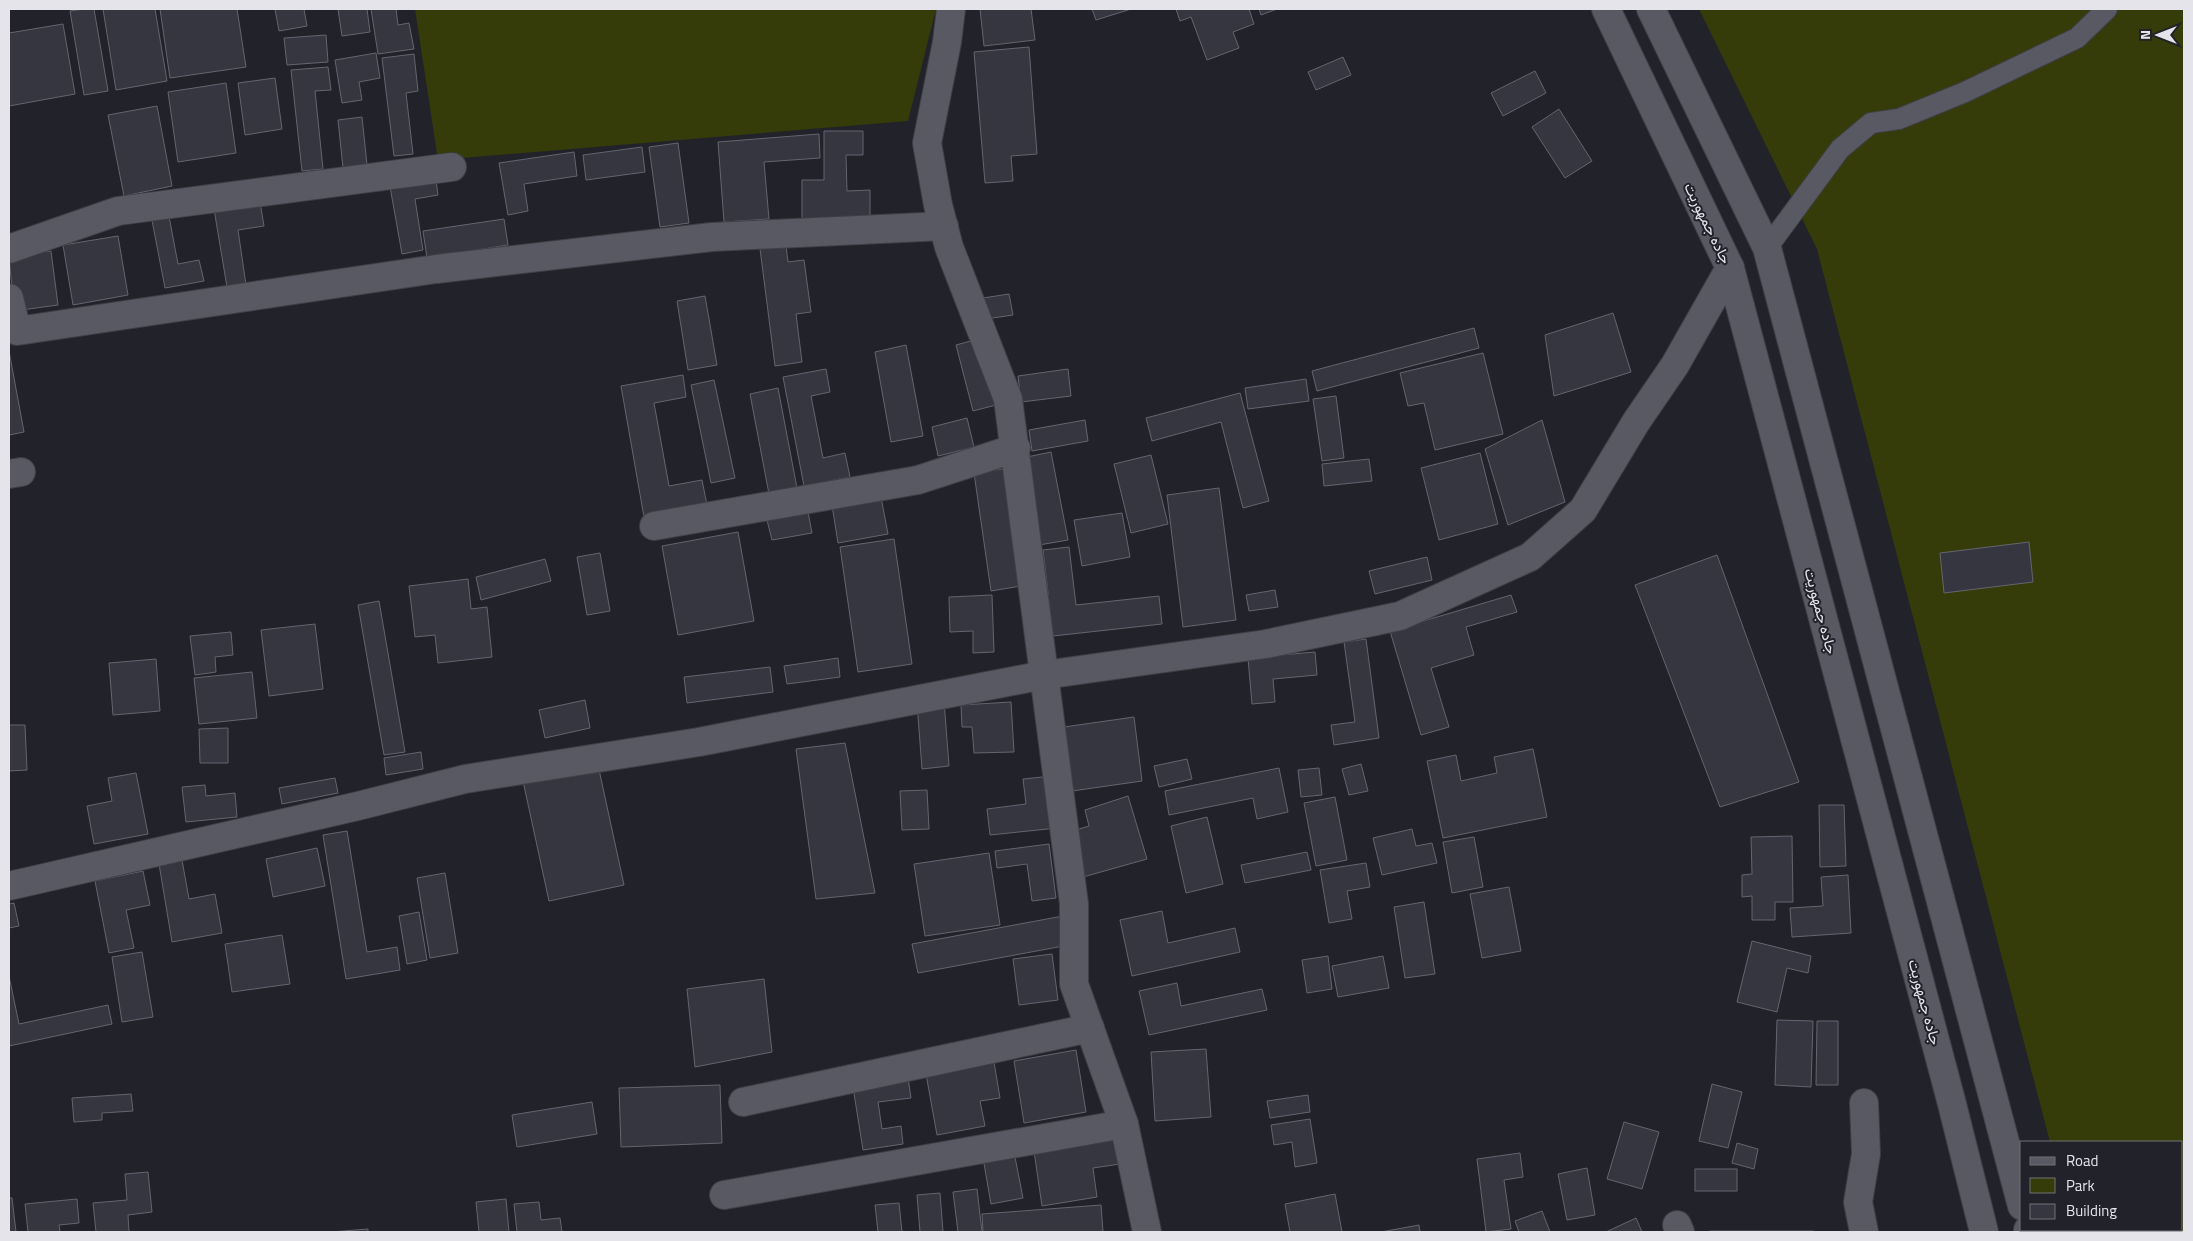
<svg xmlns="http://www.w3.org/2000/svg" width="2193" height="1241" font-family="'Titillium Web',Vazirmatn,sans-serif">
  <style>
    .green { fill: #353c09 }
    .building { fill: #363640; stroke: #656570 }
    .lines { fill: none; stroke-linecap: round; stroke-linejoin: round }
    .lane-casing { stroke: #3f3f47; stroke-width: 22 }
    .street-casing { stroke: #3f3f47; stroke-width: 30 }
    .secondary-casing { stroke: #3f3f47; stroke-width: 30 }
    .lane { stroke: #595963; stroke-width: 20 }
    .street { stroke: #595963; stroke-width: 28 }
    .secondary { stroke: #595963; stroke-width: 28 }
    .labels { text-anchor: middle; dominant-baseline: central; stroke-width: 4; stroke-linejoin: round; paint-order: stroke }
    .street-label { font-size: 15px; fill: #e4e4ea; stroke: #22222b }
  </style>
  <rect width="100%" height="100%" fill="#22222b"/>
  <g class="green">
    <path d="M415,9H936L908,121L438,160Z"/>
    <path d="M1699,9H2184V1232H2074L2073,1230H2182V1142H2050L1817,249Z"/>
  </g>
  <g class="building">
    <path d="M84,9H94L108,91L84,95L70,11Z"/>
    <path d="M103,9H155L167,81L116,90Z"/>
    <path d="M160,9H237L246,67L170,78Z"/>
    <path d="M275,9H304L307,26L279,31Z"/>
    <path d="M338,9H367L370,32L342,36Z"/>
    <path d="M371,9H396L398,25L409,23L414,49L378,54Z"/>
    <path d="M980,9H1031L1035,40L984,46Z"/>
    <path d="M1092,9H1131L1096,20Z"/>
    <path d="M1176,9H1249L1254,24L1233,32L1239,48L1207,60L1191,17L1180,21Z"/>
    <path d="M1259,9H1277L1261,15Z"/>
    <path d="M63,24L75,94L9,106V33Z"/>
    <path d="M326,35L328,62L287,65L284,38Z"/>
    <path d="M1029,47L1037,154L1011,156L1013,181L985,183L974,52Z"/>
    <path d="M376,53L380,78L359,82L362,100L342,103L335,60Z"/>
    <path d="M414,54L418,91L406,93L413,154L394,156L382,58Z"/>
    <path d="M1343,57L1351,75L1316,90L1308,72Z"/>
    <path d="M328,67L331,90L315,91L323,169L302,171L291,70Z"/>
    <path d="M1535,71L1546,93L1503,116L1491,93Z"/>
    <path d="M275,78L282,129L245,135L238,83Z"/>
    <path d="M226,83L236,153L178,162L168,92Z"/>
    <path d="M157,106L172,186L124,196L108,115Z"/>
    <path d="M1559,109L1592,161L1565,178L1532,127Z"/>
    <path d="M362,117L367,165L343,168L338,120Z"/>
    <path d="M824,131H863V155H846L847,191L870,190V218L802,219V180H824Z"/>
    <path d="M819,134L820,158L764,162L769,219L724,222L718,142Z"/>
    <path d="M678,143L689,223L660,227L649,147Z"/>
    <path d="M642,147L645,172L586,180L583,155Z"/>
    <path d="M574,152L577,176L524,184L528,211L508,215L499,163Z"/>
    <path d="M435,173L438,195L415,199L423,250L402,254L389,181Z"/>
    <path d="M260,202L264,226L238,230L246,285L227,287L214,209Z"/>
    <path d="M168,211L178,264L199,260L204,281L165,288L151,215Z"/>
    <path d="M504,219L508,245L427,258L423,231Z"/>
    <path d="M118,236L128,295L73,305L63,245Z"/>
    <path d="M785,237L788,262L804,260L811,312L796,314L802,362L775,366L759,241Z"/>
    <path d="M51,251L58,305L14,311L9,256Z"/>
    <path d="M1009,294L1013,315L986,319L983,298Z"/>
    <path d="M705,296L717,365L688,370L677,301Z"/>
    <path d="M1613,313L1631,372L1554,396L1545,335Z"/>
    <path d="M1474,328L1479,348L1317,391L1312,371Z"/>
    <path d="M978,339L996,405L973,411L956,345Z"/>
    <path d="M906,345L923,436L891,442L875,352Z"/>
    <path d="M9,351L24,432L9,435Z"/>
    <path d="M1483,353L1503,434L1435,450L1424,403L1408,406L1400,373Z"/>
    <path d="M826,369L830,392L811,396L823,458L845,453L850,477L804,486L783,377Z"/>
    <path d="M1068,369L1071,396L1021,402L1018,376Z"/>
    <path d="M683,375L686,397L654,403L669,486L702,480L707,505L644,517L621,386Z"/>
    <path d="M1306,379L1309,401L1248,409L1245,388Z"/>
    <path d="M714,380L735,478L711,483L691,385Z"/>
    <path d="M778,388L797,488L769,494L750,394Z"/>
    <path d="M1240,393L1269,501L1243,508L1221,422L1152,441L1146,418Z"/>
    <path d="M1336,396L1344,458L1322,461L1313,399Z"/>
    <path d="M967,418L974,447L938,456L932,427Z"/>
    <path d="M1085,420L1088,441L1032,451L1029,430Z"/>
    <path d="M1542,420L1565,502L1508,525L1485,449Z"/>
    <path d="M1051,452L1068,540L1039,545L1022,458Z"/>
    <path d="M1480,453L1498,524L1439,540L1421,468Z"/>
    <path d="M1151,455L1168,524L1131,533L1114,464Z"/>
    <path d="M1369,459L1372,481L1324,486L1322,464Z"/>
    <path d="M1009,468L1027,585L991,591L974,473Z"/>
    <path d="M1219,488L1236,620L1183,627L1167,495Z"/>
    <path d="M881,497L888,534L838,543L832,505Z"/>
    <path d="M808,512L812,533L772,540L767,520Z"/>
    <path d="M1122,513L1130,557L1082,566L1074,520Z"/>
    <path d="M738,532L754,621L678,635L662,546Z"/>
    <path d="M894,539L912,664L858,672L840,547Z"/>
    <path d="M2029,542L2033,582L1944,593L1940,553Z"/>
    <path d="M1069,547L1076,605L1159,596L1162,624L1053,636L1043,550Z"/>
    <path d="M600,553L610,611L587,615L577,557Z"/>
    <path d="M1717,555L1799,782L1720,807L1635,585Z"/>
    <path d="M1427,557L1432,580L1375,594L1369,571Z"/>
    <path d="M545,559L551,581L481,600L476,577Z"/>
    <path d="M468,579L471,609L487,607L492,657L438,663L435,635L415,637L409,586Z"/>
    <path d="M1275,590L1278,607L1249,611L1246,595Z"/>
    <path d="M992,595L994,652L973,653V631L950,632L949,597Z"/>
    <path d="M1511,595L1517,612L1466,627L1474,655L1431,668L1449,727L1421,735L1390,631Z"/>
    <path d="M379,601L405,752L384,755L358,605Z"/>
    <path d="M315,624L323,689L269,696L261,630Z"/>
    <path d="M231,632L233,655L215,657L216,672L195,675L190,636Z"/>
    <path d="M1366,639L1379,738L1334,745L1331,725L1355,722L1344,642Z"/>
    <path d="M1315,652L1317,675L1273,679L1275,702L1252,704L1248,658Z"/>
    <path d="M838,658L840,677L787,684L784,666Z"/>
    <path d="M156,659L160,711L113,715L109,663Z"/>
    <path d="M770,667L773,692L687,703L684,677Z"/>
    <path d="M252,672L257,718L199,724L194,678Z"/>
    <path d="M585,700L590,728L545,738L539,710Z"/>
    <path d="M944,701L949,766L922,769L917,703Z"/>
    <path d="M1011,702L1014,752L974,753L972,727H962L961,705Z"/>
    <path d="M1134,717L1142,781L1065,792L1057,728Z"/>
    <path d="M9,725H25L27,770L9,771Z"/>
    <path d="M228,728V763H200L199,729Z"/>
    <path d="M845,743L875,893L816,899L796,749Z"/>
    <path d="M1533,749L1547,817L1443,838L1427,761L1456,755L1461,781L1497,773L1494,757Z"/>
    <path d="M421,752L423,769L386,775L384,758Z"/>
    <path d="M1187,759L1192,779L1159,787L1154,766Z"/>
    <path d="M1361,764L1368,791L1349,795L1342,769Z"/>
    <path d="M598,765L624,885L549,901L523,781Z"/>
    <path d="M1279,768L1288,812L1257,819L1253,798L1169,815L1165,791Z"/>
    <path d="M1319,768L1322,795L1301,797L1298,770Z"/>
    <path d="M136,773L148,834L94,844L87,806L112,801L108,778Z"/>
    <path d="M1052,776L1057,828L990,835L987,809L1026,804L1023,779Z"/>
    <path d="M335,778L338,793L282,804L279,788Z"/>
    <path d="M205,785L206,796L235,793L237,817L186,822L182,787Z"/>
    <path d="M927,790L929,829L902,830L900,791Z"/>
    <path d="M1128,796L1147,859L1083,877L1069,832L1089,826L1085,810Z"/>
    <path d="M1335,797L1347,860L1316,866L1304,803Z"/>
    <path d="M1819,805H1844L1846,866L1820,867Z"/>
    <path d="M1207,817L1223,884L1186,893L1171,826Z"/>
    <path d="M1412,829L1416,846L1432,843L1437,863L1382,875L1373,838Z"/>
    <path d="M347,831L367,952L397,947L400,970L346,979L323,835Z"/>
    <path d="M1792,836L1793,902H1775V920H1752V896L1742,897V875L1752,874L1751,837Z"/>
    <path d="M1474,837L1483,887L1452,893L1443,842Z"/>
    <path d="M1049,844L1056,898L1032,901L1027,864L997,868L995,851Z"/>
    <path d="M317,848L325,886L273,897L266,859Z"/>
    <path d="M1307,852L1311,870L1245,883L1241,865Z"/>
    <path d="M989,853L1000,925L925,936L914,864Z"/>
    <path d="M182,860L189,899L215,894L222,933L172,942L159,864Z"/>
    <path d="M1366,863L1370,887L1347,891L1352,919L1329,923L1320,870Z"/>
    <path d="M143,871L150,905L126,910L134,948L109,953L95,881Z"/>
    <path d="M445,873L458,953L430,958L417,878Z"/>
    <path d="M1848,875L1851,933L1792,937L1790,908L1823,906L1821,877Z"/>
    <path d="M1509,887L1521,951L1482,958L1470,894Z"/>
    <path d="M1424,902L1435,974L1405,978L1394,907Z"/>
    <path d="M14,903L19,926L9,928V904Z"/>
    <path d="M1162,911L1168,943L1235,928L1240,952L1132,976L1120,920Z"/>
    <path d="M419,912L427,960L407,964L399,916Z"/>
    <path d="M1063,916L1069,945L918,973L912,944Z"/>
    <path d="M282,935L290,984L232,992L225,944Z"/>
    <path d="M1752,941L1811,956L1808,973L1787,968L1777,1012L1737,1002Z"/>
    <path d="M142,952L153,1017L122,1022L112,957Z"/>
    <path d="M1052,954L1058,1000L1019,1005L1013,959Z"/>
    <path d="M1328,956L1332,989L1307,993L1302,960Z"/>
    <path d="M1383,956L1389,988L1338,997L1332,966Z"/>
    <path d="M9,976L19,1024L108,1005L112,1024L9,1046Z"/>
    <path d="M764,979L772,1052L695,1067L687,989Z"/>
    <path d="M1177,983L1181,1006L1262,989L1267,1010L1149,1035L1139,991Z"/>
    <path d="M1777,1020L1813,1021L1811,1087L1775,1085Z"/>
    <path d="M1817,1021H1838V1085H1816Z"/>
    <path d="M1206,1049L1211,1117L1155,1121L1151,1052Z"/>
    <path d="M1076,1050L1086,1112L1024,1123L1014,1061Z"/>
    <path d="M994,1062L1000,1098L980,1101L985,1126L937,1135L926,1074Z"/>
    <path d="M908,1078L911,1098L878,1102L882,1129L901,1126L903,1144L863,1150L853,1087Z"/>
    <path d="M1712,1084L1742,1092L1728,1148L1699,1141Z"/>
    <path d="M720,1085L722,1143L621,1147L619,1088Z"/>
    <path d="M131,1094L133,1111L102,1113V1120L74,1122L72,1098Z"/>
    <path d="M1308,1095L1310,1112L1270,1118L1267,1101Z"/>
    <path d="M592,1102L597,1134L517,1147L512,1115Z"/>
    <path d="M1310,1119L1317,1163L1295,1167L1292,1142L1274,1145L1271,1125Z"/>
    <path d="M1624,1122L1659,1132L1642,1189L1607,1179Z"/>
    <path d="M1116,1138L1120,1164L1093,1168L1097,1197L1042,1206L1034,1151Z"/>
    <path d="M1737,1143L1758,1149L1754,1169L1732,1163Z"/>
    <path d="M1013,1147L1023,1198L991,1204L982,1152Z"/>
    <path d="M1520,1153L1523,1177L1504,1180L1511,1229L1486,1232L1477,1159Z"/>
    <path d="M1587,1168L1595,1215L1567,1220L1558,1174Z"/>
    <rect x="1695" y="1169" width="42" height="22"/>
    <path d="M148,1172L152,1212L128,1215L129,1232H96L93,1203L127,1200L125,1174Z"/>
    <path d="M977,1189L982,1232H958L953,1192Z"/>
    <path d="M940,1193L943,1232H920L917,1195Z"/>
    <path d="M1335,1194L1342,1232H1290L1285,1204Z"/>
    <path d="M9,1198H12L16,1232H9Z"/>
    <path d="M77,1199L79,1223L59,1225L60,1232H28L25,1204Z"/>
    <path d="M506,1199L509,1232H479L476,1202Z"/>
    <path d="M539,1202L541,1220L560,1218L562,1232H517L514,1204Z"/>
    <path d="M899,1203L902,1232H878L875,1205Z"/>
    <path d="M1101,1205L1103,1232H983L982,1214Z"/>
    <path d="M1542,1211L1550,1232H1519L1515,1221Z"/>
    <path d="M1636,1218L1642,1232H1606Z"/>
    <path d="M1419,1225L1420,1232H1381Z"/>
    <path d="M368,1229V1232H331Z"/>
    <rect x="1710" y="1231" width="103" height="1"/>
  </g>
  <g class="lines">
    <g class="lane-casing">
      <path id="lane" d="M1767,248L1840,149L1871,123L1899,119L1965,92L2077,38L2107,9"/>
    </g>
    <g class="street-casing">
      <g id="street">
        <path d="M951,9L947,42L927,143L938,205L949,247L1008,399L1074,904V984L1124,1124L1147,1232"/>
        <path d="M9,249L118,211L452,167"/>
        <path d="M9,298L17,331L436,269L712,237L944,226"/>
        <path d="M9,474L21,472"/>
        <path d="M654,526L918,480L1016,448"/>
        <path d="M9,886L358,806L465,779L699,742L1044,675L1266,644L1400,616L1530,557L1583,510L1636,422L1675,365L1730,268"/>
        <path d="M743,1102L1090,1028"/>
        <path d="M1864,1103L1866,1154L1858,1202L1864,1232"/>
        <path d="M724,1195L1124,1124"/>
        <path d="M1677,1225L1680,1232"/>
      </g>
    </g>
    <g class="secondary-casing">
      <g id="secondary">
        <path d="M1606,9L1730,268L1952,1104L1984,1232"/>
        <path d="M1651,9L1767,248L2022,1206"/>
        <path d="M2028,1230L2029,1232"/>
      </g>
    </g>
    <use href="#lane" class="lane"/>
    <use href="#street" class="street"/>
    <use href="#secondary" class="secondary"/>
  </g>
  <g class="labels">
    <g class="street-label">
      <text transform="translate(1708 223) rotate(64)">جاده جمهوریت</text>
      <text transform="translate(1821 611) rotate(75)">جاده جمهوریت</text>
      <text transform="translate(1925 1002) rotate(75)">جاده جمهوریت</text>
    </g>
  </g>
  <rect width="2193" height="1241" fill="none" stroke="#e4e4ea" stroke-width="20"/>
  <rect x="2020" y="1141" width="162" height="90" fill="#22222b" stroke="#707077"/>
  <rect x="2030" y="1157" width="25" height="8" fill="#595963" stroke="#707077"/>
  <text x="2066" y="1166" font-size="15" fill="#e4e4ea">Road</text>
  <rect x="2030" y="1178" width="25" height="15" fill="#353c09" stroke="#707077"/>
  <text x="2066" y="1191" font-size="15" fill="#e4e4ea">Park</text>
  <rect x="2030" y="1204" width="25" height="15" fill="#363640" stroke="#707077"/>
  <text x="2066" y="1216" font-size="15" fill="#e4e4ea">Building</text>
  <g transform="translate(2158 35) rotate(270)" stroke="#22222b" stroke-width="4" paint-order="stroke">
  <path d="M0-4L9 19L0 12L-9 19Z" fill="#e4e4ea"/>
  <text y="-8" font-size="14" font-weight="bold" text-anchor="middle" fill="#e4e4ea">N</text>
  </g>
</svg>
